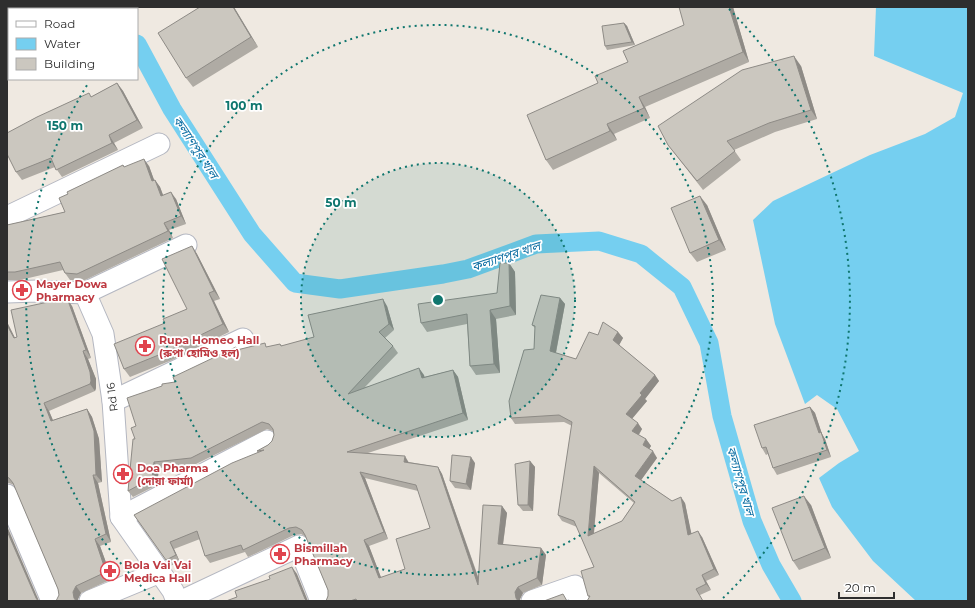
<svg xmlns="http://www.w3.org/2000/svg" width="975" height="608" font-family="Montserrat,'Noto Sans Bengali',sans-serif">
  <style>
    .water { fill: #75cff0 }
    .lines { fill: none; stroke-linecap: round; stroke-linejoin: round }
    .canal { stroke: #75cff0; stroke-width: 19 }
    .minor-casing { stroke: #b4b7c1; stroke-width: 23 }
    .path { stroke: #c9c9c9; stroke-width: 2.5; stroke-dasharray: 3 2; stroke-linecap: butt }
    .minor { stroke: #fff; stroke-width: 21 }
    .wall { fill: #afaba4; fill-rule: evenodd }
    .shaded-wall { fill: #8e8b86 }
    .building { fill: #cbc7bf; stroke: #8e8b86; fill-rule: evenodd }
    .ring { fill: none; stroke: #0f766e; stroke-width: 2; stroke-dasharray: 2 4 }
    .labels { text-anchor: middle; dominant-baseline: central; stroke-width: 3.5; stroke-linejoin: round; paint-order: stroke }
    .health-label { font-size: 11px; font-weight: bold; fill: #be3a42; stroke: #fff; text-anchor: start }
    .street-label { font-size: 11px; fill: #2e2e2e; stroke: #fff }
    .water-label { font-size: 12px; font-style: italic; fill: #0d6fa3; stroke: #fff }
    .centre { fill: #0f766e; stroke: #fff; stroke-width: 2 }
    .ring-label { font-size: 12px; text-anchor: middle; font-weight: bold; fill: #0f766e; stroke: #fff; stroke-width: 3.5; stroke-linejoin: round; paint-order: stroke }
  </style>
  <rect width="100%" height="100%" fill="#efe9e1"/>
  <path class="water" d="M876,7H968V601H916L873,561L832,507L819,478L839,463L859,451L837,409L817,395L805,404L775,324L753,220L773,201L870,155L925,134L955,117L963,93L874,56Z"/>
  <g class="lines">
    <path class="canal" d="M137,44L172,109L252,234L295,283L340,289L443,274L468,269L536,244L599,241L641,254L682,287L709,343L722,416L752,521L771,565L792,601"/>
    <g class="minor-casing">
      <g id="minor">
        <path d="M7,217L159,144"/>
        <path d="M7,292L37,291L85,293L103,334L113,401L121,517L173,591L177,601"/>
        <path d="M85,293L186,245"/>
        <path d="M113,401L243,339"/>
        <path d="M7,495L52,601"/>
        <path d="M121,517L267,441"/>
        <path d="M90,601L160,572"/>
        <path d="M182,601L299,546L321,601"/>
        <path d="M532,601L575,586L581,601"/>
      </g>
    </g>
    <path class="path" d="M7,59L9,58"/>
    <use href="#minor" class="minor"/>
  </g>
  <g class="wall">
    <path d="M234,7L258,47L193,87L186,78Z"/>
    <path d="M733,7L749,62L645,107L650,118L614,134L617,140L553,170L546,160L598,83Z"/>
    <path d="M624,23L627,26L635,45L607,50L605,46Z"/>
    <path d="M801,66L817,119L775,132L734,150L741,160L703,190L668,145Z"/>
    <path d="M117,83L123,91L143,128L114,143L118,150L62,177L55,167L22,180L16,172L91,97Z"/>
    <path d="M123,165L124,167L149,166L154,180H155L160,187L163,195L176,199L186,224L169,230L173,238L83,281L70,280L65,273L63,270L20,280H8L7,279V225L65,212L68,194Z"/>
    <path d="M707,205L726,250L697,262L690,253Z"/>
    <path d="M192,246L197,254L220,299L214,301L229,332L172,360L130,377L124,369L165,323L187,309Z"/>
    <path d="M509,263L515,272L516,315L496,319L500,373L476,375L470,366L467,324L427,332L421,323L497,293Z"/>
    <path d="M560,298L565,304L556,353L576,359L598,335L618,332L623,338L619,345L655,375L659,381L645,399L647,401L632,419L642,429L639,435L646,439L651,446L649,449L657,458L641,480L672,501L685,503L691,534L702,537L719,575L706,581L711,590L700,595L589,597L588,596L594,567L577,527L562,521L558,515L572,426L564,422L515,424L511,418L534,349L535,328L532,325ZM599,473L634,503L622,521L594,534Z"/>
    <path d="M72,306L91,358L88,359L96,379V388L95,391L49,411L53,420L87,409L92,417L99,439L102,482L98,483L111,542L100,546L112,579L81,593L78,599L59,595L58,589L14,485L9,483H7V322L15,338Z"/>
    <path d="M387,306L394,330L385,338L393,346L398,353L365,387L424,375V377L453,370L458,377L468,420L368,453L409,462L438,467L442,474L479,579L502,506L507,513L503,545L541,548L546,555L542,585L523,593L520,599V601H326L328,596V590L306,537L301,534L294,535L248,557L245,552L210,563L205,556L200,539L174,549L180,562L170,566L134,515L258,453L257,451L268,445L272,441L274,435L273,431L267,429L196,464L159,468L157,485L133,497L128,491L136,426L175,382L236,347L238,349L268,347L280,344L282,346L314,337ZM365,478L418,491L430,528L405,569L381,578L369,546L388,539Z"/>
    <path d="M810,407L815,413L822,434L825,439L831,457L777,475L773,468L768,454L766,455L762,448Z"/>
    <path d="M530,461L535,467L533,511H523L518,505Z"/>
    <path d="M475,463L471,490L455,488L450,481Z"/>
    <path d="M811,505L831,558L799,570L793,561Z"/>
  </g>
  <g class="shaded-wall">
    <path d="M233,7H234L258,47L251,37Z"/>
    <path d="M729,7H733L749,62L743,52Z"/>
    <path d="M624,23L627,26L635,45L632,42Z"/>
    <path d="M794,56L801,66L817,119L811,110Z"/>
    <path d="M117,83L123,91L143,128L137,120Z"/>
    <path d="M639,97L645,107L650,118L644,108Z"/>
    <path d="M607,124L614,134L617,140L610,131Z"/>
    <path d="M109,135L114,143L118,150L112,143Z"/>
    <path d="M144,159L149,166L157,188L152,181Z"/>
    <path d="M155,180L160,187L166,203L161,196Z"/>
    <path d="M171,192L176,199L186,224L181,216Z"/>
    <path d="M700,196L707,205L726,250L719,240Z"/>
    <path d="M164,223L169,230L173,238L168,231Z"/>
    <path d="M192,246L197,254L220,299L214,291Z"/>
    <path d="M509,263L515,272L516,315L510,306Z"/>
    <path d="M209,293L214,301L229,332L223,324Z"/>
    <path d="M67,298L72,306L91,358L86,350Z"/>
    <path d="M560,298L565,304L555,357L550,351Z"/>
    <path d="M383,299L387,306L394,330L389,324Z"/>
    <path d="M490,310L496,319L500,373L494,364Z"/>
    <path d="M7,322L19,346L14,338L7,325Z"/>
    <path d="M618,332L623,338L618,347L613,340Z"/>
    <path d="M83,351L88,359L96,379V388L95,391L90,384Z"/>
    <path d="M419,368L424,375L427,385L422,378Z"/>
    <path d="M453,370L458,377L468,420L463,413Z"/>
    <path d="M655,375L659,381L645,399L647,401L630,421L626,414L640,393Z"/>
    <path d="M44,403L49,411L56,428L51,421Z"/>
    <path d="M810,407L815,413L822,434L825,439L831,457L827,450L819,433Z"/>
    <path d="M87,409L92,417L99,439L102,482L96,475Z"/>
    <path d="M638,423L642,429L637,437L632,431Z"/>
    <path d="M646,439L651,446L648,451L643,445Z"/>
    <path d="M653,451L657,458L639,483L635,476Z"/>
    <path d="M405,456L409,463L404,462Z"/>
    <path d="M471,457L475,463L471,490L466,484Z"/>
    <path d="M530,461L535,467L533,511L528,505Z"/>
    <path d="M154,462L159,468L157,485L152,478Z"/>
    <path d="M594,466L599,473L593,542L588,536Z"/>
    <path d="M438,467L442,474L483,592L478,585Z"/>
    <path d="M360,472L365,478L388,539L384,532Z"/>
    <path d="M93,475L98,483L111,542L106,534Z"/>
    <path d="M804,496L811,505L831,558L825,548Z"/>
    <path d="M681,497L685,503L693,541L688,535Z"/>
    <path d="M502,506L507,513L502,551L498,544Z"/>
    <path d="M7,526L39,601H38L36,598L7,531Z"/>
    <path d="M698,531L702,537L719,575L714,569Z"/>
    <path d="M95,539L100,546L112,579L106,572Z"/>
    <path d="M364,540L369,546L384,585L379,578Z"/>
    <path d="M170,542L174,549L180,562L176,555Z"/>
    <path d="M541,548L546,555L542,585L537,578Z"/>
    <path d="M292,567L297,574L308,601H307L305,599Z"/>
    <path d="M702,575L706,581L711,590L706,584Z"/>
    <path d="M76,586L81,593L78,599V601H76L74,598L73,592Z"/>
    <path d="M518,587L523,593L520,599V601H518L516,598L515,592Z"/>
  </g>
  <g class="building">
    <path d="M37,7H72L73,9H38Z"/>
    <path d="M200,7H233L251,37L186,78L158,33Z"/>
    <path d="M679,7H729L743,52L639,97L644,108L607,124L610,131L546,160L527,115L598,83L595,76L628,62L623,51L684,25Z"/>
    <path d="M624,23L632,42L605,46L602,26Z"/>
    <path d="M794,56L811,110L769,123L727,141L735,151L697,181L668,145L658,126L742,70Z"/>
    <path d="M117,83L137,120L109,135L112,143L56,170L51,158L16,172L7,154V133L37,117L89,93L91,97Z"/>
    <path d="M144,159L152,181L155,180L161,196L171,192L181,216L164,223L168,231L77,274L65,273L60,262L15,272H7V225L65,212L59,198L68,194L67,192L123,165L124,167Z"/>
    <path d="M700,196L719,240L690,253L671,208Z"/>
    <path d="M192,246L214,291L209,293L223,324L166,352L124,369L114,344L165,323L163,319L187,309L162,259Z"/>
    <path d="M500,263H509L510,306L490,310L494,364L470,366L467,314L421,323L418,304L497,293Z"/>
    <path d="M541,295L560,298L550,351L576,359L589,332L598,335L603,322L618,332L613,340L655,375L640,393L642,395L626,414L638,423L632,431L646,439L643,445L653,451L635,476L672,501L681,497L688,535L698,531L714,569L702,575L706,584L696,589L703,601H587L590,596H588L581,571L594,567L574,521L558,515L572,422L559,415L511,418L509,401L524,350L534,349L535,326L532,325ZM594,466L635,502L622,521L588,536Z"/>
    <path d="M67,298L86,350L83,351L90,372L91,381L90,384L44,403L51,421L87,409L94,431L96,475H93L106,534L95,539L106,572L76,586L73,592L74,598L76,601H56L59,595L58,589L13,483L9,478L7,477V325L14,338L17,337L11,310Z"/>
    <path d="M383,299L389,324L379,332L393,346L348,394L419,368L422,378L453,370L463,413L347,452L405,456L404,462L438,467L478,585L483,505L502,506L498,544L541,548L537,578L518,587L515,592L516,598L518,601H357L356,599L350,601H326L328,596V590L305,535L302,530L296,527L289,528L243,550L241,545L205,556L197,531L170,542L176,555L166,560L134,515L232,463L264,450L257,451L268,445L272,441L274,435L273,429L269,424L262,422L191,458L154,462L152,478L128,491L133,439H135L131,428L136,426L127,398L162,386V384L175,382L173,377L236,347L237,350L265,343L266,347L280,344L281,346L314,337L308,315ZM360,472L416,485L430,528L396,539L405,569L379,578L364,540L384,532Z"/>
    <path d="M810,407L819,433L821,432L827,450L773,468L766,447L762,448L754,425Z"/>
    <path d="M452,455L471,457L466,484L450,481Z"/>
    <path d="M530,461L528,505H518L515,464Z"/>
    <path d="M804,496L825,548L793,561L772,508Z"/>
    <path d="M7,531L36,598L38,601H7Z"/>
    <path d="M292,567L305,599L307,601H226L237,597L235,591L270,579L269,576Z"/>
    <path d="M563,594L567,601H544Z"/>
  </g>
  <circle cx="438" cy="300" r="137" fill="#0f766e" fill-opacity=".12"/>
  <g class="ring">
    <circle cx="438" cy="300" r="137"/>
    <circle cx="438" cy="300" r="275"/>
    <path d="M154 599A412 412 0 0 1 89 82M729 9A412 412 0 0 1 722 599"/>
  </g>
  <defs>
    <g id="pharmacy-ring" transform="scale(1)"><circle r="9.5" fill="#fff" stroke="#e0444e" stroke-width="1.5"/><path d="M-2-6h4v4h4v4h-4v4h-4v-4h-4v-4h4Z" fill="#e0444e"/></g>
  </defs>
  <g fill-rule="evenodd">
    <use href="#pharmacy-ring" x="22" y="290"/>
    <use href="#pharmacy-ring" x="145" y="346"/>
    <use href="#pharmacy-ring" x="123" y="474"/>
    <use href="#pharmacy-ring" x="280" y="554"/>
    <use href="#pharmacy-ring" x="110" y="571"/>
  </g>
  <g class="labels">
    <g class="health-label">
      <text x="36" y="284">Mayer Dowa<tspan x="36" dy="13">Pharmacy</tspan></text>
      <text x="159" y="340">Rupa Homeo Hall<tspan x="159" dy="13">(রুপা হোমিও হল)</tspan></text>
      <text x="137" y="468">Doa Pharma<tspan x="137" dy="13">(দোয়া ফার্মা)</tspan></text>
      <text x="294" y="548">Bismillah<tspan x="294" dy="13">Pharmacy</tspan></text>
      <text x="124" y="565">Bola Vai Vai<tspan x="124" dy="13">Medica Hall</tspan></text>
    </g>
    <g class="street-label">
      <text transform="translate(112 397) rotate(-97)">Rd 16</text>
    </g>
    <g class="water-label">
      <text transform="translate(196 147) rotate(57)">কল্যাণপুর খাল</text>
      <text transform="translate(506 256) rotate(-18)">কল্যাণপুর খাল</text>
      <text transform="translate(741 481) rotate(74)">কল্যাণপুর খাল</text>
    </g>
  </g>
  <circle cx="438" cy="300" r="6" class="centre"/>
  <g class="ring-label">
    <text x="244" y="110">100 m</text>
    <text x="65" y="130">150 m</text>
    <text x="341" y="207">50 m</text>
  </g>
  <rect width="975" height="608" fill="none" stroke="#2e2e2e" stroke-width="16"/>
  <rect x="8" y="8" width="130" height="72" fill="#ffffff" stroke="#ababab"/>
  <rect x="16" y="21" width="20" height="6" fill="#ffffff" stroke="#ababab"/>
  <text x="44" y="28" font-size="12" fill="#2e2e2e">Road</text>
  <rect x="16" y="38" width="20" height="12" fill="#75cff0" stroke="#ababab"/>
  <text x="44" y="48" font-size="12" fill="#2e2e2e">Water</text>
  <rect x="16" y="58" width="20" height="12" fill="#cbc7bf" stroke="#ababab"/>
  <text x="44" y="68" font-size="12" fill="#2e2e2e">Building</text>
  <path d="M839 592v6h55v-6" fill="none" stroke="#2e2e2e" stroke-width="2"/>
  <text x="845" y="592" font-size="12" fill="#2e2e2e" stroke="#ffffff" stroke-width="3" paint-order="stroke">20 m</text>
</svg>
